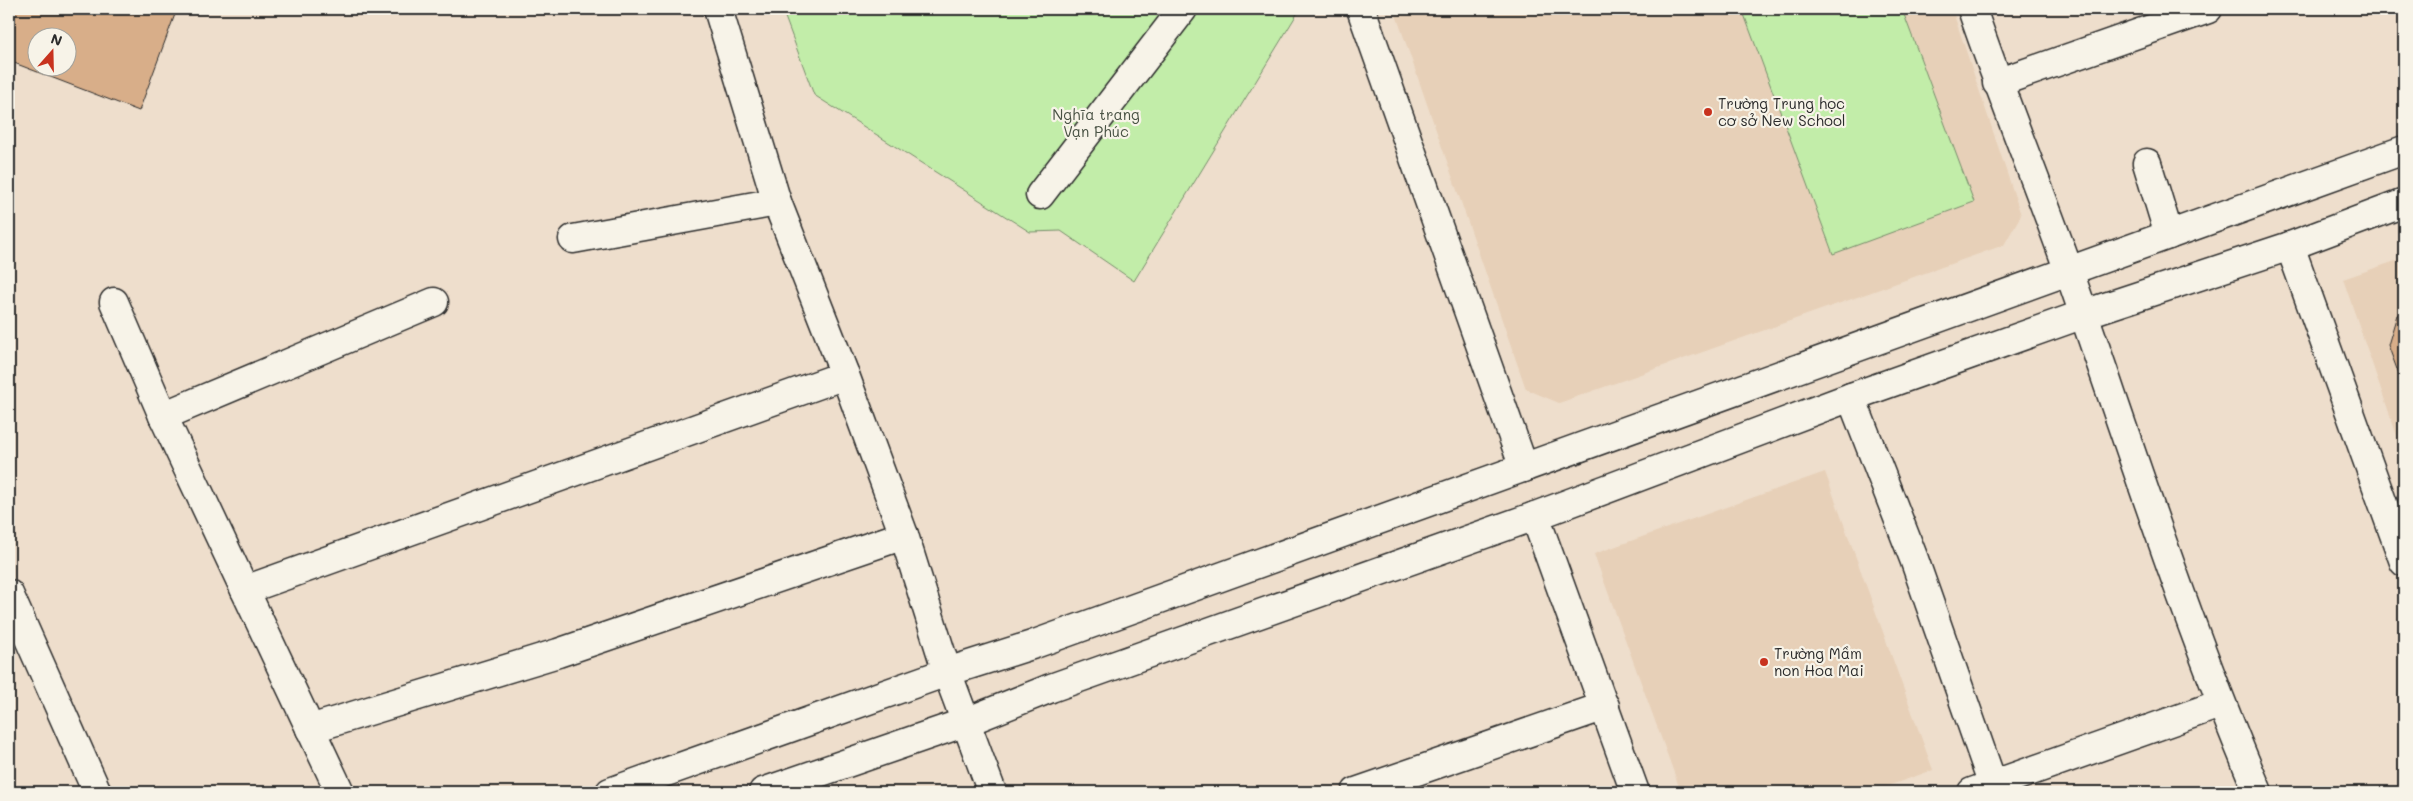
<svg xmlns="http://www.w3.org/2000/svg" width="2413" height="801" font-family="Mali,sans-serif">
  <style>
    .built { fill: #e7d0b8 }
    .green { fill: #c2eda9; stroke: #768c6a }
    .building { fill: #d8ae89; stroke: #2b2b2b; fill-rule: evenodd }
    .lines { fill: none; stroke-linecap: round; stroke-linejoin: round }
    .minor-casing { stroke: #2b2b2b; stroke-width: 31 }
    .minor { stroke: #f7f3e8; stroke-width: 28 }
    .poi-dot { fill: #c8321e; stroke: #f7f3e8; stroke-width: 2 }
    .labels { text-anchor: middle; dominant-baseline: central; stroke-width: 4.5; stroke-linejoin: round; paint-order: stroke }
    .poi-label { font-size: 15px; fill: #2b2b2b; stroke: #f7f3e8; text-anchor: start }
    .park-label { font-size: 15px; fill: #495244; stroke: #f7f3e8 }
  </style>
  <rect width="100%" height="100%" fill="#eedecc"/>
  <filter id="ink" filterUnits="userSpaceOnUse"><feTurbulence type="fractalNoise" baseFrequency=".02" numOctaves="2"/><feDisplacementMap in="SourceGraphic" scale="10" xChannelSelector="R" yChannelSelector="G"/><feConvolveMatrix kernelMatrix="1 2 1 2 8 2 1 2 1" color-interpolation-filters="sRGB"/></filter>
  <g filter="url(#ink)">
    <g class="built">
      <path d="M1394,9H1952L2021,215L2004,245L1559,403L1526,389Z"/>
      <path d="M2404,258V456L2343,279Z"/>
      <path d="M1825,472L1933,770L1871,792H1681L1594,554Z"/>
    </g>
    <g class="green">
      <path d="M782,9H1300L1134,281L1061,231L1030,232L814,95Z"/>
      <path d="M1742,9H1902L1974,202L1833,254Z"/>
    </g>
    <g class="building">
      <path d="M9,9H177L139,111L9,61ZM38,38H68V68H38Z"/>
      <path d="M2404,313V388L2388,345L2397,315Z"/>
    </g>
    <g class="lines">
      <g class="minor-casing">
        <g id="minor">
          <path d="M718,9L777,202L845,375L904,535L947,672L992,792"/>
          <path d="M1361,9L1524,468"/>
          <path d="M1972,9C2003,100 2040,189 2072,280C2132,452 2187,625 2258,792"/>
          <path d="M1997,83L2208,9"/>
          <path d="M2147,163L2169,235"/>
          <path d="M1040,195L1183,9"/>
          <path d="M573,239L777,202"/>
          <path d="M2290,246L2404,562"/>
          <path d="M114,302L163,416L340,792"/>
          <path d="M1851,397L1914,559L1993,785"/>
          <path d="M163,416L434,302"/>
          <path d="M1535,516L1635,792"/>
          <path d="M245,590L845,375"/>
          <path d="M9,594L97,792"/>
          <path d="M310,729L558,653L904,535"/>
          <path d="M610,792L947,672L1032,645L2404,150"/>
          <path d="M763,792L966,722L1051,688L1535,516L1851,397L2084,314L2290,246L2404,203"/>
          <path d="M1356,792L1605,706"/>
          <path d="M1972,792L2220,704"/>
        </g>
      </g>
      <use href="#minor" class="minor"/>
    </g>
  </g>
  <g class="poi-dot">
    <circle cx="1708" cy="112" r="5"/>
    <circle cx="1764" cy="662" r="5"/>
  </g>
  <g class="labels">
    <g class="poi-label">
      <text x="1718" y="103">Trường Trung học<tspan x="1718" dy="17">cơ sở New School</tspan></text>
      <text x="1774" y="653">Trường Mầm<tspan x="1774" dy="17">non Hoa Mai</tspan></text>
    </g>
    <g class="park-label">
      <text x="1096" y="114">Nghĩa trang<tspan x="1096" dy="17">Vạn Phúc</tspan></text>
    </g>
  </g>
  <rect width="2413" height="801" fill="none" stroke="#f7f3e8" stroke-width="30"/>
  <rect x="15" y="15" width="2383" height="771" fill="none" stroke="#2b2b2b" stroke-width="2" filter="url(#ink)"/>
  <g transform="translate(52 52) rotate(20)"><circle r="24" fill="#f7f3e8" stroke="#a5a39c"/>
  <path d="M0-4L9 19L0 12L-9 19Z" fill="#c8321e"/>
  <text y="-8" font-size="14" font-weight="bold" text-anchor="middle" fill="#2b2b2b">N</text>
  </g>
</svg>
